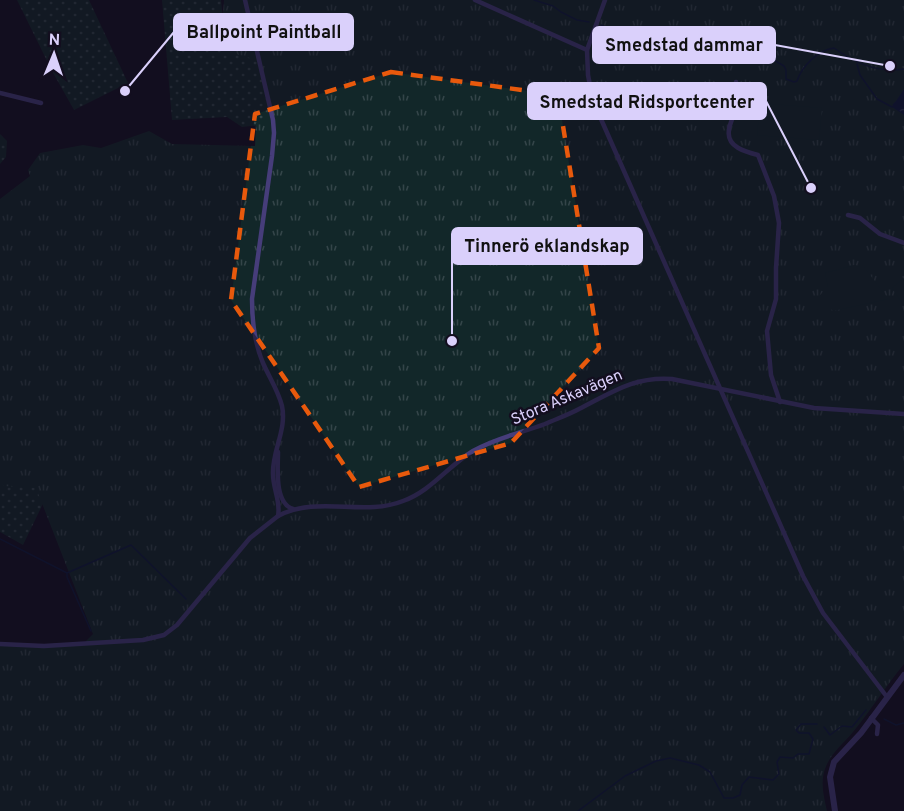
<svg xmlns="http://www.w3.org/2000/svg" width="904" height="811" font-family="Overpass,sans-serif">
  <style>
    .grass { fill: url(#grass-dots) }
    .park { fill: url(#park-tufts) }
    .pitch { fill: #122729 }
    .water { fill: url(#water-ripples) }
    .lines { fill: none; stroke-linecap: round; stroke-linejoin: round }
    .stream { stroke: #0d183a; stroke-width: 1.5 }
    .minor { stroke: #463d7a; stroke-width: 4.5 }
    .tertiary { stroke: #463d7a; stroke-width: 6 }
    .marked { fill: none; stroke: #e8590c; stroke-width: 4.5; stroke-dasharray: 12 8; stroke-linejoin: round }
    .labels { text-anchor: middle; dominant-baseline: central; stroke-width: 5; stroke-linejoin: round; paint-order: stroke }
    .street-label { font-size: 16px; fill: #dad0fb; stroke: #130e1f }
    .leader { fill: none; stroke: #dad0fb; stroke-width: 2 }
    .callout-dot { fill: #dad0fb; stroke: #130e1f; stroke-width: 2 }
    .callout { fill: #dad0fb; stroke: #dad0fb; stroke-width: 2 }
    .callout-label { font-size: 18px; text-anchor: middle; font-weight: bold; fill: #111 }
  </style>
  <defs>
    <pattern id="grass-dots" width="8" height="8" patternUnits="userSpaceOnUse" patternTransform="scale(1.5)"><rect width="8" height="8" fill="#122729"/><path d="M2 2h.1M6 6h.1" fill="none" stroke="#344549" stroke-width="1.8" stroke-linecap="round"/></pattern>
    <pattern id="park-tufts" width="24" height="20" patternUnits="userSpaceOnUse" patternTransform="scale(1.5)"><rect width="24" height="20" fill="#122729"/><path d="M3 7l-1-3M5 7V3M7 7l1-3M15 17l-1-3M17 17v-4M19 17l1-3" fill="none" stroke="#344549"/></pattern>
    <pattern id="water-ripples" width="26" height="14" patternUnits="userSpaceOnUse" patternTransform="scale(1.5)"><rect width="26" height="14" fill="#0d183a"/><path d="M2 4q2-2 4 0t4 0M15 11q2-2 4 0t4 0" fill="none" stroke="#303957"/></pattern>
  </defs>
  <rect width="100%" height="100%" fill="#130e1f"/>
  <g class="grass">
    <path d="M17,0H89L128,83L74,110L52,71Z"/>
    <path d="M162,0H221L225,40L255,52L269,108L271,124L242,127L227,117L172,120Z"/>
    <path d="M0,134L7,141L6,157L0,164Z"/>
    <path d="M69,450L23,545L0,532V476Z"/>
  </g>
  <path class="park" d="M224,0H904V664C886,686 871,710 853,732C843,744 830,754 825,769C820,783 824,797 827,811H0V645L83,644L93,634L36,488L4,486L0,483V199L30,176L28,170L40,153L83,145L101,148L149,131L172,144L255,146L256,123L272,119L260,61L222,50L221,39Z"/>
  <g class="pitch">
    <path d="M760,103L822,108L819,140L757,135Z"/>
    <path d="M855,265L860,267H864L888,299L833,311L818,297L828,287L825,273Z"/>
    <path d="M904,278V306L892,288Z"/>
  </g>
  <path class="water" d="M904,89V115L892,107L893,104L896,101Z"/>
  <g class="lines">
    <g class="stream">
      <path d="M534,0L553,6L561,12L577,20L589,22"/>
      <path d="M601,25C608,28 615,32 622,32C631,31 635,27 644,30L702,41H733"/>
      <path d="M749,45L784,66L786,70V79L794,82L797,81C802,66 818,50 834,48C855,63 877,73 904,69"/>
      <path d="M857,64L860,75L877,99L892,107"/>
      <path d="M0,539L67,573L131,545L186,599"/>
      <path d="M67,574V577L91,631"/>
      <path d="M884,719L896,725L904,723"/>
      <path d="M824,727L830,735L842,726L852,727L866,710"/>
      <path d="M578,811L625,776L656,761L670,758L699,765L710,772L724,798H733L740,795L742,785L749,777L773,780L779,774L777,762L780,757L793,758L798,754H809L813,739L809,733H799L796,730L801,724H817"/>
    </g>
    <g class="minor">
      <path d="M475,0L587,50L588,75L593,101L803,576L823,613L887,697"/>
      <path d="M587,50L605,0"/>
      <path d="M736,82C735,94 735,105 733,116C732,121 729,125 729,130C726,147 746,152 758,155L774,196L779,223L776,268V299L767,331L771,375L780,402"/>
      <path d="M0,93L41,103"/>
      <path d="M848,215L860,218L880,234L904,243"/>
      <path d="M278,452C278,468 274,503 293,509"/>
      <path d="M278,516C318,495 363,517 403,501C431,491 448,466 473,451C495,438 521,433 545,424C556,419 568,415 579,409C611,393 634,376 672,379L814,408L904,414"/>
      <path d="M0,644L44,646L143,640L164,635L177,625L250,538L278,516C281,502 273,489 273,474C272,451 287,430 282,406C278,390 269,377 263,363C254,342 252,322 252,299L272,156L274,133L273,120L245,0"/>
      <path d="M871,718L878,725L877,734"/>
    </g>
    <path class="tertiary" d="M835,811L830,777L834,762L861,733L904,675"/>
  </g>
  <path d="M0 0H904V811H0ZM391,72L558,95L599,348L511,443L359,487L231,300L255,114Z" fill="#130e1f" fill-opacity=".55" fill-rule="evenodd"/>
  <path class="marked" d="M391,72L558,95L599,348L511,443L359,487L231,300L255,114Z"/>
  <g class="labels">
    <g class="street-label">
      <text transform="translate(567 398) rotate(-23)">Stora Askavägen</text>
    </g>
  </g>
  <path class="leader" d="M125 91L174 32M890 66L775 45M811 188L766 101M452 341L452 246"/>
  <g class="callout-dot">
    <circle cx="125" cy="91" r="6"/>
    <circle cx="890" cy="66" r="6"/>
    <circle cx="811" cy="188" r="6"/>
    <circle cx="452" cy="341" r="6"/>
  </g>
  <g class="callout">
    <rect x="174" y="14" width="179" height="36" rx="6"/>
    <rect x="593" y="27" width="182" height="36" rx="6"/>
    <rect x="528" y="83" width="238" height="36" rx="6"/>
    <rect x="452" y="228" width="190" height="36" rx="6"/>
  </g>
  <g class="callout-label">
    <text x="264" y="38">Ballpoint Paintball</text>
    <text x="684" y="51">Smedstad dammar</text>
    <text x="647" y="108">Smedstad Ridsportcenter</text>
    <text x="547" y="252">Tinnerö eklandskap</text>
  </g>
  <g transform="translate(54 54) rotate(2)" stroke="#130e1f" stroke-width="4.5" paint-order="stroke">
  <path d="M0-4.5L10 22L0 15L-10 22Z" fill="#dad0fb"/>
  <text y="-9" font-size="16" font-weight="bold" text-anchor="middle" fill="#dad0fb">N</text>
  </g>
</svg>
